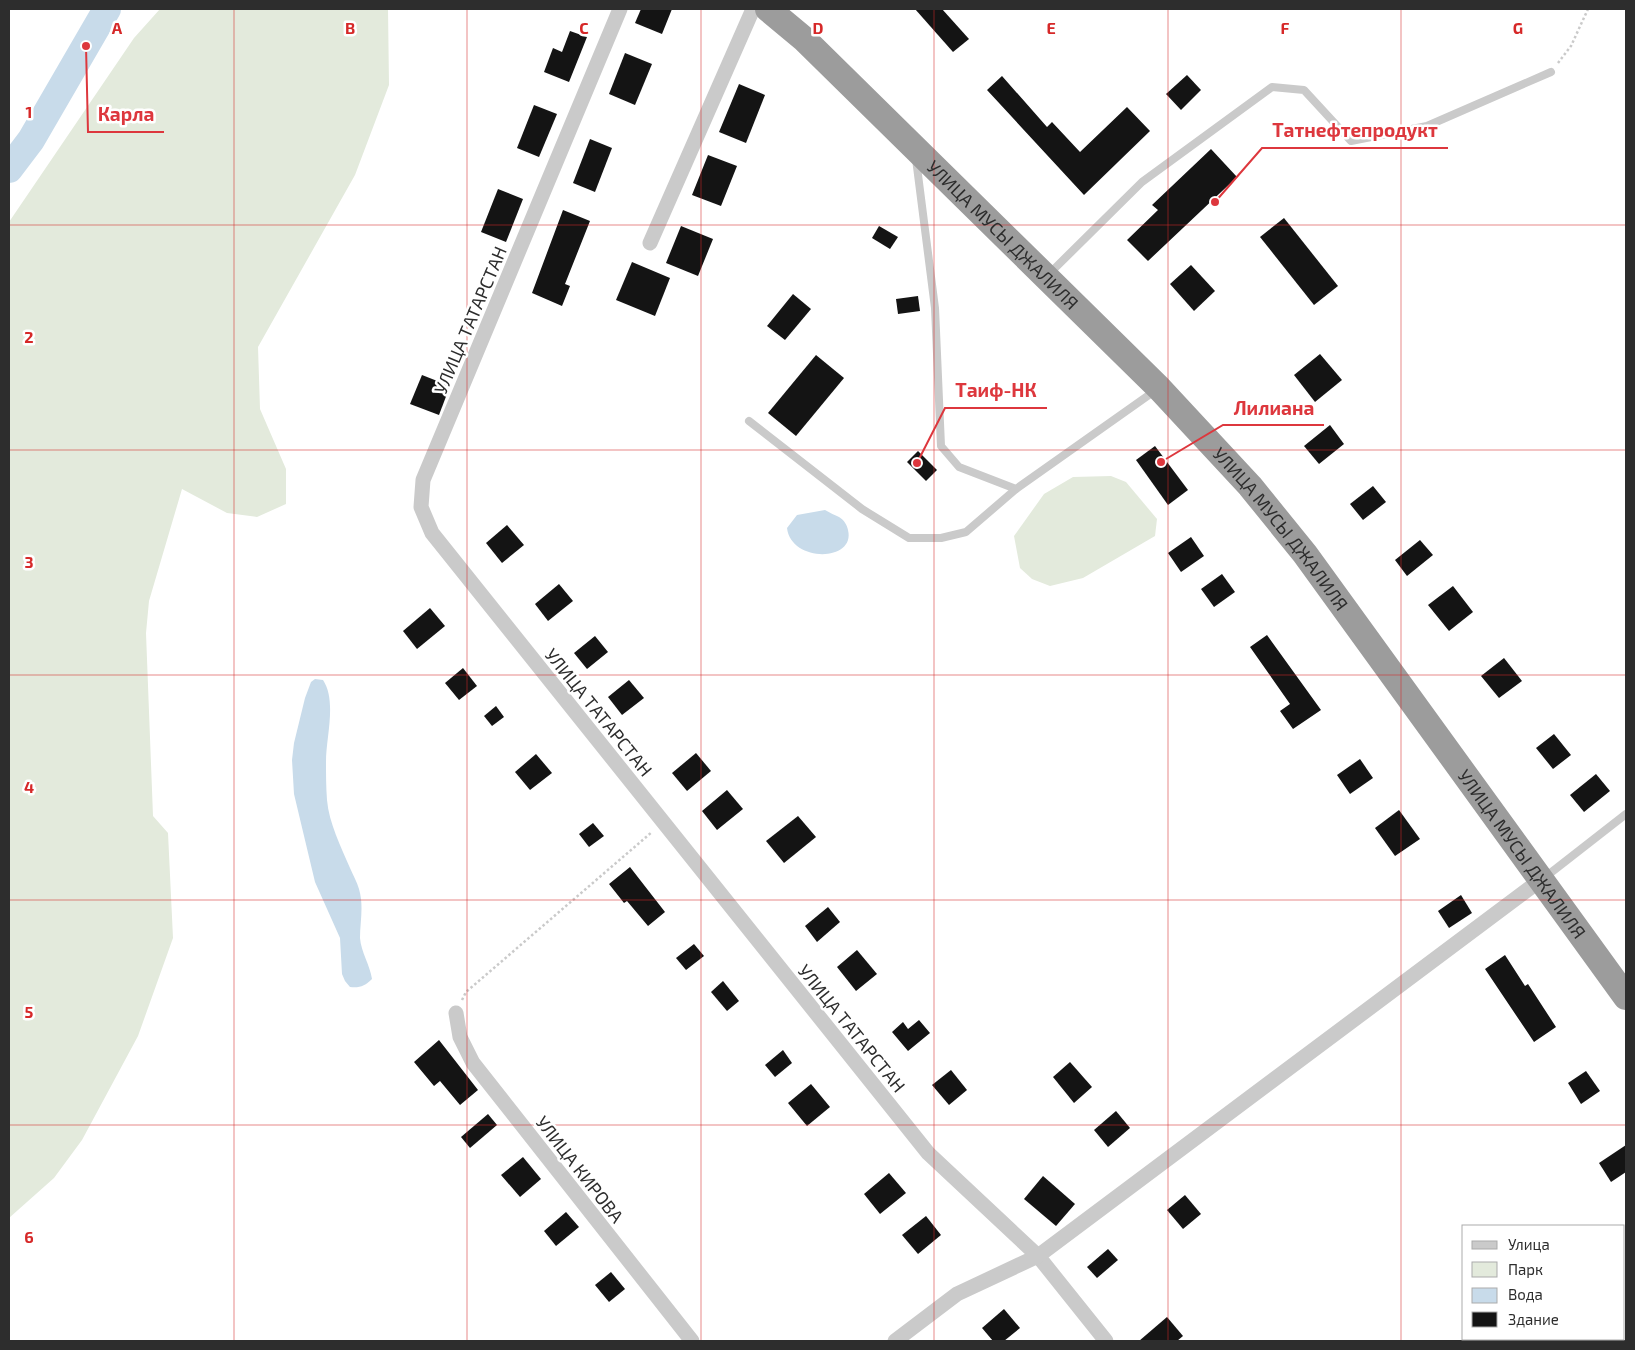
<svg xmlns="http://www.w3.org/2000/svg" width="1635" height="1350" font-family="'Exo 2',sans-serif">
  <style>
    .green { fill: #e3eadc }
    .water { fill: #c8dbea }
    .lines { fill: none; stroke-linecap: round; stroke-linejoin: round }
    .river { stroke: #c8dbea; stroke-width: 28 }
    .building { fill: #141414 }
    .path { stroke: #cacaca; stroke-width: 2.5; stroke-dasharray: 2.5 2.5; stroke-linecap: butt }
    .service { stroke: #cacaca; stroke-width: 8 }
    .minor { stroke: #cacaca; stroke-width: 15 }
    .trunk { stroke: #9c9c9c; stroke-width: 26 }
    .grid { fill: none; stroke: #d62828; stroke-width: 1; stroke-opacity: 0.55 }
    .labels { text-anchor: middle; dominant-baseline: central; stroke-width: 5; stroke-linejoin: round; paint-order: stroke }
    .street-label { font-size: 18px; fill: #2d2d2d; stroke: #fff }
    .grid-label { font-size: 16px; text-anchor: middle; font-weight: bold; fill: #d62828; stroke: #fff; stroke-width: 5; stroke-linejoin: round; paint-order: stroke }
    .leader { fill: none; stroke: #dd373d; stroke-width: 2 }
    .callout-dot { fill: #dd373d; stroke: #fff; stroke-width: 2 }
    .callout-label { font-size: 19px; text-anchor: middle; font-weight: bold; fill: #dd373d; stroke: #fff; stroke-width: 5; stroke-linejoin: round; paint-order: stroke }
  </style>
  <rect width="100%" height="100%" fill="#fff"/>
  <g class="green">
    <path d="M160,9H388L389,85L355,175L258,347L260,409L286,469V504L257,517L227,513L182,489L149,601L146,633L153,816L168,833L173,938L138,1036L82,1140L54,1178L9,1218V222L134,38Z"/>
    <path d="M1111,476L1126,482L1157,519L1155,536L1083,578L1050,586L1032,579L1020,568L1014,536L1044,494L1073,477Z"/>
  </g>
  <g class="water">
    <path d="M825,510C830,513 835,515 839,517C844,520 847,525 848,530C856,562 791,563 787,528L797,515Z"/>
    <path d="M315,679L323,680C337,701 326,737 326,762C326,774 326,787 327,800C329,823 341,847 350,868C353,875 357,882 359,889C364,906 360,922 360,938C361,952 370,965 372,979C365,986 360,988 350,987L345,981L342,974L340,938L315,882L294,794L292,760L294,743L305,698L311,682Z"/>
  </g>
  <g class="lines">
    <path class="river" d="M9,169L31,140L107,9"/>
  </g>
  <g class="building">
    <path d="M641,9H672L662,34L635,23Z"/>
    <path d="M915,9H942L969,39L953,52Z"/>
    <path d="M570,31L587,37L569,82L544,72L553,48L562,52Z"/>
    <path d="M625,53L652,64L635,105L609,94Z"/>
    <path d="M1187,75L1201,90L1181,110L1166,94Z"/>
    <path d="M1002,76L1047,127L1052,122L1080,152L1127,107L1150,131L1084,195L987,90Z"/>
    <path d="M739,84L765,95L746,143L719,132Z"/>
    <path d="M534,105L557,114L539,157L517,148Z"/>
    <path d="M590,139L612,148L595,192L573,183Z"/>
    <path d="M1211,149L1237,177L1148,261L1127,240L1158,210L1152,205Z"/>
    <path d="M708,155L737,166L721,206L692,195Z"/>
    <path d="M498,189L523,199L506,242L481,232Z"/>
    <path d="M563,210L590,221L565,284L570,286L562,306L532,293Z"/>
    <path d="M1284,218L1338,286L1314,305L1260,237Z"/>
    <path d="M681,226L713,239L698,276L666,263Z"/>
    <path d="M879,226L898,237L890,249L872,238Z"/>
    <path d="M632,262L670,278L655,316L616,300Z"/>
    <path d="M1191,265L1215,291L1194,311L1170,284Z"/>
    <path d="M793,294L811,309L785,340L767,326Z"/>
    <path d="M918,296L920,311L898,314L896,299Z"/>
    <path d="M1320,354L1342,380L1315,402L1294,375Z"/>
    <path d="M816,355L844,378L796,436L768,413Z"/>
    <path d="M422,375L450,386L439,415L410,404Z"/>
    <path d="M1330,425L1344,444L1319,464L1304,446Z"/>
    <path d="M1155,446L1188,490L1168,505L1136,460Z"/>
    <path d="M918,451L937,470L926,481L907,462Z"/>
    <path d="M1373,486L1386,502L1363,520L1350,504Z"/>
    <path d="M507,525L524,545L502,563L486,543Z"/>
    <path d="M1191,537L1204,556L1181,572L1168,553Z"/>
    <path d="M1420,540L1433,555L1407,576L1395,560Z"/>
    <path d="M1222,574L1235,592L1214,607L1201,589Z"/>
    <path d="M559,584L573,601L548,621L535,604Z"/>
    <path d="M1453,586L1473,612L1449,631L1428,605Z"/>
    <path d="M430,608L445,626L417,649L403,631Z"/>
    <path d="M1267,635L1321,710L1293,729L1280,711L1290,704L1250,647Z"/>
    <path d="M595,636L608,652L587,669L574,653Z"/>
    <path d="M1504,658L1522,681L1499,698L1481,676Z"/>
    <path d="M463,668L477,686L459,700L445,683Z"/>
    <path d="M629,680L644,698L622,715L608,697Z"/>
    <path d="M496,706L504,717L492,726L484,716Z"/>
    <path d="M1554,734L1571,755L1553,769L1536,748Z"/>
    <path d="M696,753L711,771L687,791L672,773Z"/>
    <path d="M536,754L552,773L530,790L515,772Z"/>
    <path d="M1360,759L1373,778L1350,794L1337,775Z"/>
    <path d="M1596,774L1610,791L1584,812L1570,795Z"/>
    <path d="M727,790L743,809L717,830L702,811Z"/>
    <path d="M1399,810L1420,839L1395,856L1375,828Z"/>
    <path d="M798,816L816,837L784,863L766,841Z"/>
    <path d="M593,823L604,836L589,847L579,834Z"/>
    <path d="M630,867L665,912L648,926L627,901L624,903L609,884Z"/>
    <path d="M1461,895L1472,913L1449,928L1438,911Z"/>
    <path d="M828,907L840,922L817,942L805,926Z"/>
    <path d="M694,944L704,956L686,970L676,958Z"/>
    <path d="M857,950L877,974L856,991L837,967Z"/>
    <path d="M1505,955L1525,986L1528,984L1556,1027L1534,1042L1485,969Z"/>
    <path d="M723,981L739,1001L727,1011L711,992Z"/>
    <path d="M919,1020L930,1033L908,1051L892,1032L903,1022L908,1029Z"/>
    <path d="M439,1040L478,1090L460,1105L440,1081L434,1086L414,1062Z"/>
    <path d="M783,1050L792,1063L775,1077L765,1065Z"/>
    <path d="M1070,1062L1092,1087L1074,1103L1053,1077Z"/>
    <path d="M951,1070L967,1090L949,1105L932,1085Z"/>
    <path d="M1586,1071L1600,1091L1581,1104L1568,1083Z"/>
    <path d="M811,1084L830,1107L807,1126L788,1103Z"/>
    <path d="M1116,1111L1130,1128L1108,1147L1094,1130Z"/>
    <path d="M488,1114L497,1125L470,1148L461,1137Z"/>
    <path d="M1626,1145V1172L1611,1182L1599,1163Z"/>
    <path d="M523,1157L541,1179L520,1197L501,1175Z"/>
    <path d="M889,1173L906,1193L880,1214L864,1194Z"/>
    <path d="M1043,1176L1075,1204L1056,1226L1024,1199Z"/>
    <path d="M1185,1195L1201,1214L1183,1229L1167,1210Z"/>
    <path d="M566,1212L579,1227L556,1246L544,1231Z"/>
    <path d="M926,1216L941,1235L918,1254L902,1235Z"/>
    <path d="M1108,1249L1118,1260L1097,1278L1087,1267Z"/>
    <path d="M611,1272L625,1289L609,1302L595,1285Z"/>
    <path d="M1004,1309L1020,1328L1004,1341H993L982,1328Z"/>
    <path d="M1167,1317L1183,1336L1177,1341H1139Z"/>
  </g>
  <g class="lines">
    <g class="path">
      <path d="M1558,63L1571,46L1588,9"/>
      <path d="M462,1000L466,992L652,832"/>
    </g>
    <g class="service">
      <path d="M916,159L935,308L941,446L959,467L1016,489L1156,390"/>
      <path d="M1049,274L1142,182L1272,87L1304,90L1351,141L1427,126L1551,72"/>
      <path d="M749,421L862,509L909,538H941L966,532L1016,489"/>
      <path d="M1544,878L1626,814"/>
    </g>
    <g class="minor">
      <path d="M620,9L423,480L421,507L432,533L928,1153L1038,1256L1106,1341"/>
      <path d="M650,243L753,9"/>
      <path d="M456,1013L460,1037L473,1063L692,1341"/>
      <path d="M895,1341L957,1294L1038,1256L1542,879"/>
    </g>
    <path class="trunk" id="s1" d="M768,9L804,39L1159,388L1250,486L1305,554L1626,997"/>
  </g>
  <path class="grid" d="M234,9V1341M467,9V1341M701,9V1341M934,9V1341M1168,9V1341M1401,9V1341M9,225H1626M9,450H1626M9,675H1626M9,900H1626M9,1125H1626"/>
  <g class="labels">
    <g class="street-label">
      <text stroke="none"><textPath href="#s1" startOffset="326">УЛИЦА МУСЫ ДЖАЛИЛЯ</textPath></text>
      <text transform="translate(470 320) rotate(-67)">УЛИЦА ТАТАРСТАН</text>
      <text stroke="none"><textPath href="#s1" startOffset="731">УЛИЦА МУСЫ ДЖАЛИЛЯ</textPath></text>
      <text transform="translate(599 712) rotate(51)">УЛИЦА ТАТАРСТАН</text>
      <text stroke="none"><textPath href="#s1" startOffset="1136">УЛИЦА МУСЫ ДЖАЛИЛЯ</textPath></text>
      <text transform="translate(852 1028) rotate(51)">УЛИЦА ТАТАРСТАН</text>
      <text transform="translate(580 1169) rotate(52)">УЛИЦА КИРОВА</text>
    </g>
  </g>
  <g class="grid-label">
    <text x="117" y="34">A</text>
    <text x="350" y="34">B</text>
    <text x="584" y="34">C</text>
    <text x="818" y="34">D</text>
    <text x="1051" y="34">E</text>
    <text x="1285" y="34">F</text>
    <text x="1518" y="34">G</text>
    <text x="29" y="118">1</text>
    <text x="29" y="343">2</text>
    <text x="29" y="568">3</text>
    <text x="29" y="793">4</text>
    <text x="29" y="1018">5</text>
    <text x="29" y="1243">6</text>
  </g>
  <path class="leader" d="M86 46L88 132H164M1215 202L1262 148H1448M917 463L945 408H1047M1161 462L1223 425H1324"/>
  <g class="callout-dot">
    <circle cx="86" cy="46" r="5"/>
    <circle cx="1215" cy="202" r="5"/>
    <circle cx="917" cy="463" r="5"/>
    <circle cx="1161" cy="462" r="5"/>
  </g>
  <g class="callout-label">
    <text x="126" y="121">Карла</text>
    <text x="1355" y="137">Татнефтепродукт</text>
    <text x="996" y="397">Таиф-НК</text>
    <text x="1274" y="415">Лилиана</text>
  </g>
  <rect width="1635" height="1350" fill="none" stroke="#2d2d2d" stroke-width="20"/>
  <rect x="1462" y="1225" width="162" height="115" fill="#ffffff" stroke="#ababab"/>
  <rect x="1472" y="1241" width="25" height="8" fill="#cacaca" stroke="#ababab"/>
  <text x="1508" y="1250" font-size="15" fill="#2d2d2d">Улица</text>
  <rect x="1472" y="1262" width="25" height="15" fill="#e3eadc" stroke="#ababab"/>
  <text x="1508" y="1275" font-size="15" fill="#2d2d2d">Парк</text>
  <rect x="1472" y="1288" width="25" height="15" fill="#c8dbea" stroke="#ababab"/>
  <text x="1508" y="1300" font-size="15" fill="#2d2d2d">Вода</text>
  <rect x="1472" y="1312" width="25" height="15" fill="#141414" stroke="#ababab"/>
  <text x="1508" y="1325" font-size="15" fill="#2d2d2d">Здание</text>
</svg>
